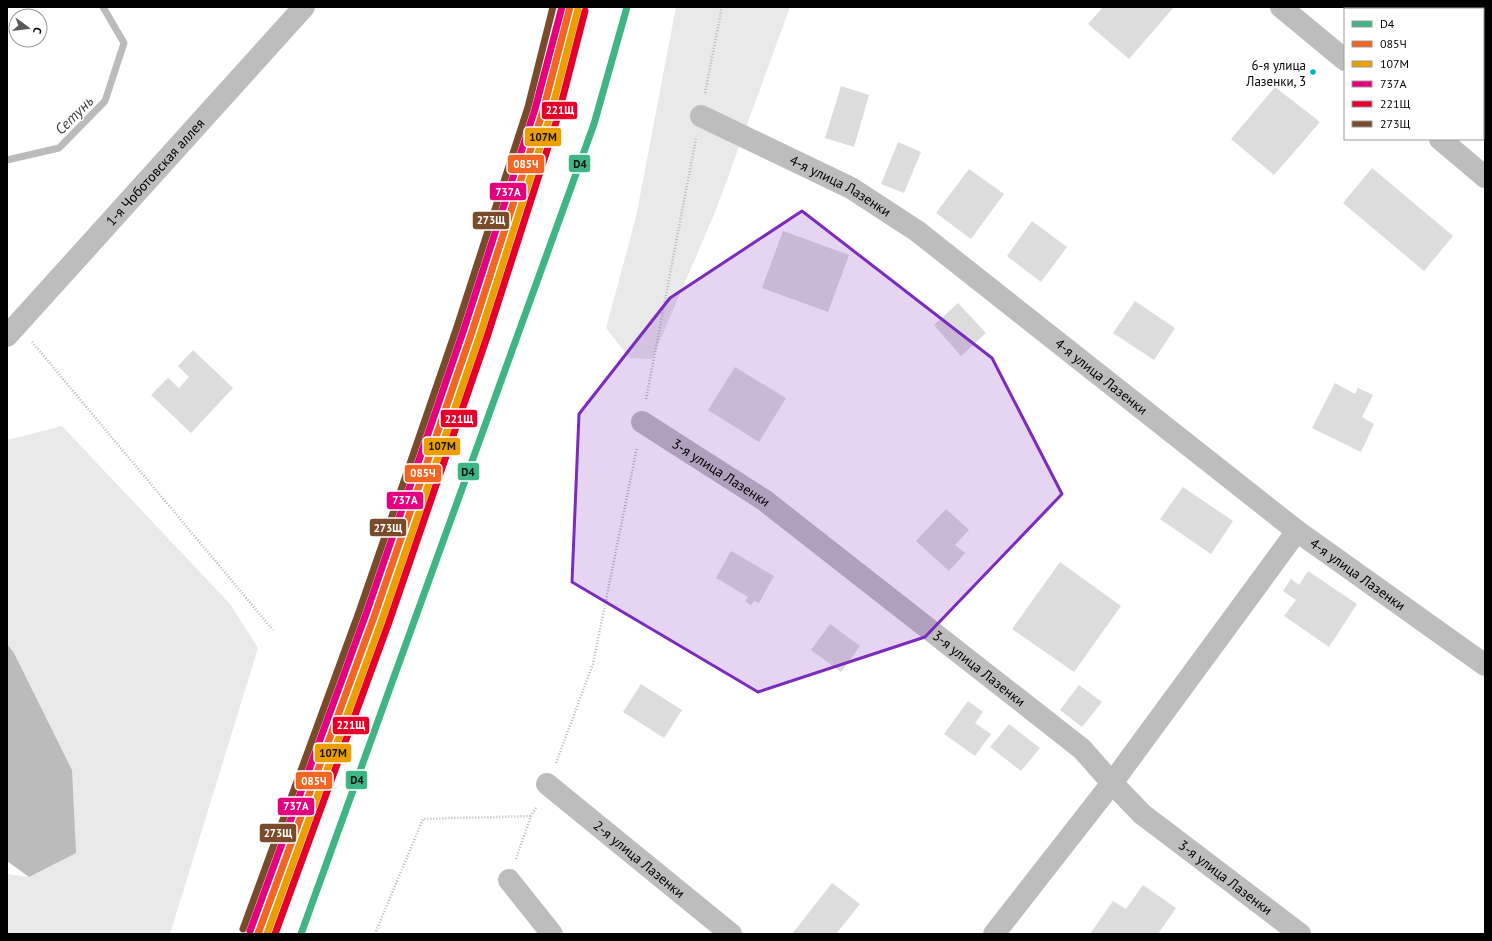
<svg xmlns="http://www.w3.org/2000/svg" width="1492" height="941" font-family="'PT Sans',sans-serif">
  <style>
    .green { fill: #e9e9e9 }
    .water { fill: #bbb }
    .lines { fill: none; stroke-linecap: round; stroke-linejoin: round }
    .stream { stroke: #bbb; stroke-width: 7 }
    .building { fill: #dcdcdc }
    .path { stroke: #b8b8b8; stroke-width: 2.5; stroke-dasharray: 1 2; stroke-linecap: butt }
    .street { stroke: #bdbdbd; stroke-width: 22 }
    .rail-1-casing { stroke: #fff; stroke-width: 10 }
    .rail-2-casing { stroke: #fff; stroke-width: 10 }
    .rail-3-casing { stroke: #fff; stroke-width: 10 }
    .rail-4-casing { stroke: #fff; stroke-width: 10 }
    .rail-5-casing { stroke: #fff; stroke-width: 10 }
    .rail-6-casing { stroke: #fff; stroke-width: 10 }
    .rail-1 { stroke: #3fb485; stroke-width: 7 }
    .rail-2 { stroke: #f26522; stroke-width: 7 }
    .rail-3 { stroke: #eb9e00; stroke-width: 7 }
    .rail-4 { stroke: #e5007d; stroke-width: 7 }
    .rail-5 { stroke: #e4002b; stroke-width: 7 }
    .rail-6 { stroke: #7a4b2a; stroke-width: 7 }
    .marked { fill: #7b2cbf; fill-opacity: 0.2; stroke: #7b2cbf; stroke-width: 3; stroke-linejoin: round }
    .bus-dot { fill: #00a9ce; stroke: #fff; stroke-width: 1.5 }
    .labels { text-anchor: middle; dominant-baseline: central; stroke-width: 3; stroke-linejoin: round; paint-order: stroke }
    .bus-label { font-size: 13px; fill: #000; stroke: #fff; text-anchor: end }
    .street-label { font-size: 14px; fill: #000; stroke: #fff }
    .water-label { font-size: 15px; font-style: italic; fill: #3f3f3f; stroke: #fff }
    .line-badge { stroke: #fff; stroke-width: 1.5 }
    .badge-label { font-size: 11px; text-anchor: middle; font-weight: bold; fill: #fff }
    .pale-badge-label { font-size: 11px; text-anchor: middle; font-weight: bold; fill: #111 }
  </style>
  <rect width="100%" height="100%" fill="#fff"/>
  <g class="green">
    <path d="M676,7H790L716,210L652,359L629,358L606,328L636,217Z"/>
    <path d="M62,426L230,604L258,648L170,934H7V874L29,877L72,770L14,653L7,644V440Z"/>
  </g>
  <path class="water" d="M7,644L14,653L72,770L76,853L29,877L7,861Z"/>
  <g class="lines">
    <path class="stream" d="M7,160L59,148L105,101L124,43L103,7"/>
  </g>
  <g class="building">
    <path d="M1103,7H1174L1129,59L1088,24Z"/>
    <path d="M1403,7H1455L1453,9H1405Z"/>
    <path d="M841,86L869,95L854,147L825,138Z"/>
    <path d="M1275,87L1320,122L1274,175L1231,139Z"/>
    <path d="M898,142L921,152L904,193L881,184Z"/>
    <path d="M1372,168L1453,236L1424,271L1343,203Z"/>
    <path d="M969,169L1004,194L971,239L936,213Z"/>
    <path d="M1032,221L1067,247L1041,282L1007,256Z"/>
    <path d="M783,231L849,255L828,312L762,288Z"/>
    <path d="M1135,301L1175,328L1154,360L1113,333Z"/>
    <path d="M958,303L986,333L961,356L934,325Z"/>
    <path d="M193,350L233,388L191,433L151,395L168,378L179,388L189,377L178,366Z"/>
    <path d="M735,367L786,398L759,442L708,410Z"/>
    <path d="M1335,383L1355,394L1358,388L1373,395L1362,417L1374,424L1361,452L1312,428Z"/>
    <path d="M1183,487L1233,521L1211,554L1160,519Z"/>
    <path d="M946,509L969,530L955,545L965,553L949,571L916,541Z"/>
    <path d="M731,551L774,576L759,603L754,601L751,605L745,601L748,597L716,578Z"/>
    <path d="M1060,562L1121,606L1074,672L1012,629Z"/>
    <path d="M1308,571L1357,604L1329,647L1284,616L1296,600L1283,591L1291,579L1299,585Z"/>
    <path d="M830,624L860,646L841,672L811,650Z"/>
    <path d="M641,684L682,710L664,738L623,712Z"/>
    <path d="M1079,685L1102,702L1082,727L1060,710Z"/>
    <path d="M968,701L983,712L975,723L991,734L975,756L944,734Z"/>
    <path d="M1009,724L1040,748L1021,771L990,747Z"/>
    <path d="M832,883L860,904L836,934H792Z"/>
    <path d="M1143,885L1176,908L1158,934H1090L1113,901L1126,909Z"/>
  </g>
  <g class="lines">
    <g class="path">
      <path d="M705,93L722,7"/>
      <path d="M32,342L273,630"/>
      <path d="M646,399L696,139"/>
      <path d="M556,763L593,664L637,447"/>
      <path d="M516,859L531,816L537,806"/>
      <path d="M375,934L423,819L531,816"/>
    </g>
    <g class="street">
      <path d="M1281,7L1345,60"/>
      <path id="s1" d="M701,116L851,188L917,231L1297,531L1485,665"/>
      <path d="M1440,139L1485,177"/>
      <path id="s2" d="M7,336L304,7"/>
      <path id="s3" d="M642,422L764,500L1082,749L1112,783L1142,814L1300,934"/>
      <path id="s4" d="M547,784L731,934"/>
      <path d="M509,880L552,934"/>
      <path d="M994,934L1112,783L1297,531"/>
    </g>
    <g class="rail-1-casing">
      <path id="rail-1" d="M301,934L594,124L627,7"/>
    </g>
    <g class="rail-2-casing">
      <path id="rail-2" d="M258,934L374,617L472,332L543,111L570,7"/>
    </g>
    <g class="rail-3-casing">
      <path id="rail-3" d="M267,934L382,620L480,335L551,113L578,9"/>
    </g>
    <g class="rail-4-casing">
      <path id="rail-4" d="M250,931L366,614L464,329L535,109L562,7"/>
    </g>
    <g class="rail-5-casing">
      <path id="rail-5" d="M275,934L389,622L487,337L558,116L585,11"/>
    </g>
    <g class="rail-6-casing">
      <path id="rail-6" d="M243,929L359,612L457,327L528,107L553,7"/>
    </g>
    <use href="#rail-1" class="rail-1"/>
    <use href="#rail-2" class="rail-2"/>
    <use href="#rail-3" class="rail-3"/>
    <use href="#rail-4" class="rail-4"/>
    <use href="#rail-5" class="rail-5"/>
    <use href="#rail-6" class="rail-6"/>
  </g>
  <path class="marked" d="M802,211L992,358L1062,494L925,637L758,692L572,582L579,414L670,298Z"/>
  <circle class="bus-dot" cx="1313" cy="72" r="3.5"/>
  <g class="labels">
    <g class="bus-label">
      <text x="1306" y="65">6-я улица<tspan x="1306" dy="16">Лазенки, 3</tspan></text>
    </g>
    <g class="street-label">
      <text stroke="none"><textPath href="#s2" startOffset="221">1-я Чоботовская аллея</textPath></text>
      <text stroke="none"><textPath href="#s1" startOffset="156">4-я улица Лазенки</textPath></text>
      <text stroke="none"><textPath href="#s1" startOffset="480">4-я улица Лазенки</textPath></text>
      <text stroke="none"><textPath href="#s3" startOffset="94">3-я улица Лазенки</textPath></text>
      <text stroke="none"><textPath href="#s1" startOffset="804">4-я улица Лазенки</textPath></text>
      <text stroke="none"><textPath href="#s3" startOffset="418">3-я улица Лазенки</textPath></text>
      <text stroke="none"><textPath href="#s4" startOffset="119">2-я улица Лазенки</textPath></text>
      <text stroke="none"><textPath href="#s3" startOffset="742">3-я улица Лазенки</textPath></text>
    </g>
    <g class="water-label">
      <text transform="translate(74 115) rotate(-45)">Сетунь</text>
    </g>
  </g>
  <g class="line-badge">
    <rect x="541" y="101" width="37" height="19" rx="4" fill="#e4002b"/>
    <rect x="524" y="127" width="38" height="20" rx="4" fill="#eb9e00"/>
    <rect x="568" y="154" width="23" height="19" rx="4" fill="#3fb485"/>
    <rect x="507" y="154" width="38" height="20" rx="4" fill="#f26522"/>
    <rect x="489" y="182" width="38" height="19" rx="4" fill="#e5007d"/>
    <rect x="472" y="211" width="38" height="19" rx="4" fill="#7a4b2a"/>
    <rect x="440" y="409" width="38" height="19" rx="4" fill="#e4002b"/>
    <rect x="423" y="437" width="38" height="19" rx="4" fill="#eb9e00"/>
    <rect x="457" y="462" width="23" height="19" rx="4" fill="#3fb485"/>
    <rect x="404" y="464" width="38" height="19" rx="4" fill="#f26522"/>
    <rect x="386" y="491" width="38" height="19" rx="4" fill="#e5007d"/>
    <rect x="369" y="518" width="38" height="19" rx="4" fill="#7a4b2a"/>
    <rect x="332" y="716" width="38" height="19" rx="4" fill="#e4002b"/>
    <rect x="314" y="743" width="38" height="20" rx="4" fill="#eb9e00"/>
    <rect x="345" y="770" width="23" height="20" rx="4" fill="#3fb485"/>
    <rect x="295" y="771" width="38" height="19" rx="4" fill="#f26522"/>
    <rect x="277" y="797" width="38" height="19" rx="4" fill="#e5007d"/>
    <rect x="259" y="823" width="38" height="20" rx="4" fill="#7a4b2a"/>
  </g>
  <g class="badge-label">
    <text x="560" y="114">221Щ</text>
    <text x="526" y="168">085Ч</text>
    <text x="508" y="196">737А</text>
    <text x="491" y="224">273Щ</text>
    <text x="459" y="423">221Щ</text>
    <text x="423" y="477">085Ч</text>
    <text x="405" y="504">737А</text>
    <text x="388" y="532">273Щ</text>
    <text x="351" y="729">221Щ</text>
    <text x="314" y="785">085Ч</text>
    <text x="296" y="810">737А</text>
    <text x="278" y="837">273Щ</text>
  </g>
  <g class="pale-badge-label">
    <text x="543" y="141">107М</text>
    <text x="580" y="168">D4</text>
    <text x="442" y="450">107М</text>
    <text x="468" y="476">D4</text>
    <text x="333" y="757">107М</text>
    <text x="357" y="784">D4</text>
  </g>
  <rect width="1492" height="941" fill="none" stroke="#000000" stroke-width="16"/>
  <rect x="1344" y="8" width="140" height="132" fill="#ffffff" stroke="#999999"/>
  <rect x="1352" y="21" width="20" height="6" fill="#3fb485" stroke="#999999"/>
  <text x="1380" y="28" font-size="12" fill="#000000">D4</text>
  <rect x="1352" y="41" width="20" height="6" fill="#f26522" stroke="#999999"/>
  <text x="1380" y="48" font-size="12" fill="#000000">085Ч</text>
  <rect x="1352" y="61" width="20" height="6" fill="#eb9e00" stroke="#999999"/>
  <text x="1380" y="68" font-size="12" fill="#000000">107М</text>
  <rect x="1352" y="81" width="20" height="6" fill="#e5007d" stroke="#999999"/>
  <text x="1380" y="88" font-size="12" fill="#000000">737А</text>
  <rect x="1352" y="101" width="20" height="6" fill="#e4002b" stroke="#999999"/>
  <text x="1380" y="108" font-size="12" fill="#000000">221Щ</text>
  <rect x="1352" y="121" width="20" height="6" fill="#7a4b2a" stroke="#999999"/>
  <text x="1380" y="128" font-size="12" fill="#000000">273Щ</text>
  <g transform="translate(28 28) rotate(105)"><circle r="19" fill="#ffffff" stroke="#999999"/>
  <path d="M0-3L7 15L0 10L-7 15Z" fill="#595959"/>
  <text y="-6" font-size="11" font-weight="bold" text-anchor="middle" fill="#000000">С</text>
  </g>
</svg>
